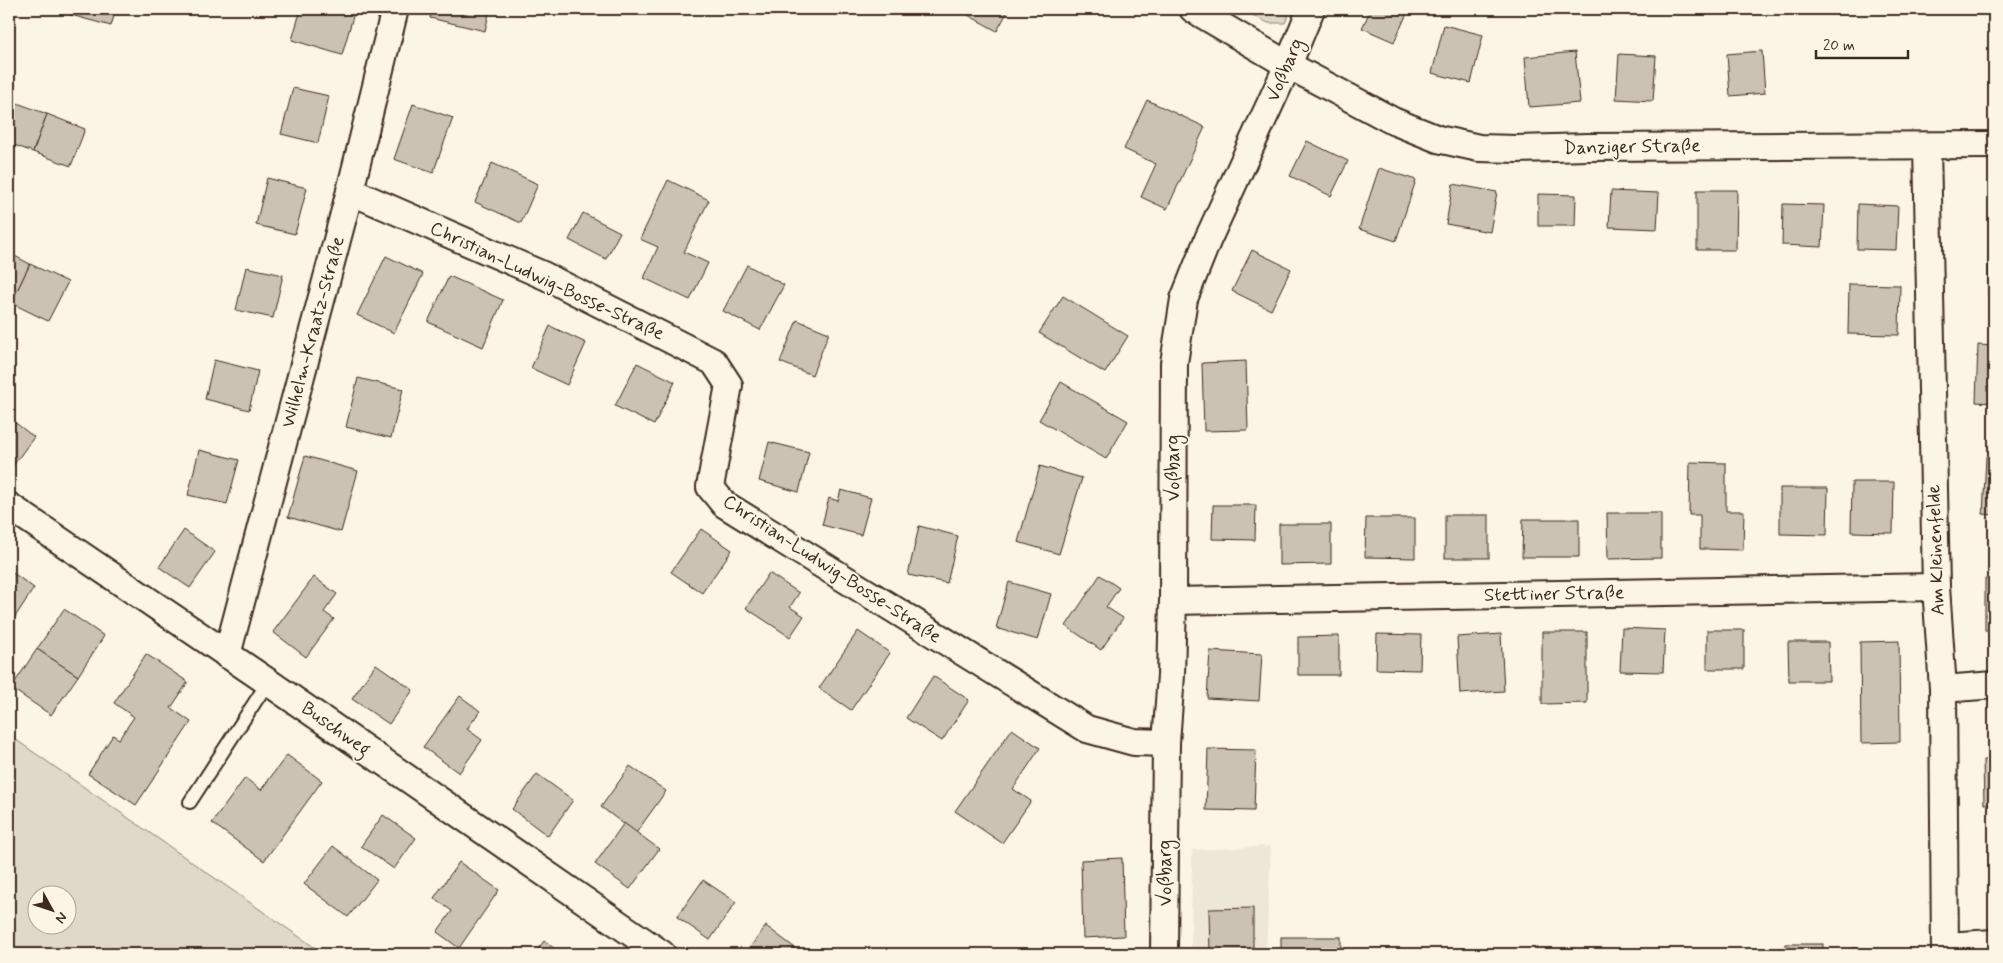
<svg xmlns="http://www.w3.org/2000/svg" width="2003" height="963" font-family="Mynerve,sans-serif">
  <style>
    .built { fill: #eee6d6 }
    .green { fill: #e0d8c8; stroke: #8e8173; fill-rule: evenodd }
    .building { fill: #ccc2b3; stroke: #3b2a1e }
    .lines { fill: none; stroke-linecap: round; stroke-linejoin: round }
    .lane-casing { stroke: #3b2a1e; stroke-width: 16 }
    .street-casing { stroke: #3b2a1e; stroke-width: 30 }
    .lane { stroke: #fcf5e5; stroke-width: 12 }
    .street { stroke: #fcf5e5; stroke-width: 26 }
    .labels { text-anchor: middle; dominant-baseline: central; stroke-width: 4; stroke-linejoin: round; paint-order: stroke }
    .street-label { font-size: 19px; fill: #3b2a1e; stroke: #fcf5e5 }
  </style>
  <rect width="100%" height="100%" fill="#fcf5e5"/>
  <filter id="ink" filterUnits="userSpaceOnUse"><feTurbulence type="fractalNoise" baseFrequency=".02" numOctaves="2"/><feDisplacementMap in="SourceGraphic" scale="10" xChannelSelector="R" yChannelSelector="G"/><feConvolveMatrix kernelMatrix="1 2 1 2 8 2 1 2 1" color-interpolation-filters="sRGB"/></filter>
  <g filter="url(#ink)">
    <path class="built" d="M1271,846L1266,954H1191L1192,850Z"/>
    <g class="green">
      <path d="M1241,9H1291L1285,23H1268Z"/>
      <path d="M9,735L324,954H9ZM38,896H68V926H38Z"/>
    </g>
    <g class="building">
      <path d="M48,9H73L71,15Z"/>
      <path d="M73,9H116L111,26L71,15Z"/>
      <path d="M301,9H339L354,13L342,55L292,40Z"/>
      <path d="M432,9H490L485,31L430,18Z"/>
      <path d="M957,9H1009L997,31Z"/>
      <path d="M1371,9H1409L1394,42L1362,28Z"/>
      <path d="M1444,25L1483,35L1471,83L1432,73Z"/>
      <path d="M1762,51L1765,93L1730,96L1727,54Z"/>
      <path d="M1575,52L1580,103L1529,107L1525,57Z"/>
      <path d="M1619,54L1656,56L1653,101L1616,99Z"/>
      <path d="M293,88L329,96L318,143L281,134Z"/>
      <path d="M9,100L47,114L33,152L9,143Z"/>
      <path d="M1147,100L1205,127L1167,209L1141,197L1156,164L1124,149Z"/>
      <path d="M413,104L453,118L433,173L394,159Z"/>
      <path d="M47,114L85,129L71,166L33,152Z"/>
      <path d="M1307,141L1348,161L1331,196L1290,176Z"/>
      <path d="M492,163L538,184L521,223L475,202Z"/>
      <path d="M1379,168L1416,180L1396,241L1359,229Z"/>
      <path d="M267,178L307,188L295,234L256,225Z"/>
      <path d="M668,180L709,200L684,252L708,263L690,300L644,278L658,247L640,239Z"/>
      <path d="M1453,184L1497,192L1490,232L1446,224Z"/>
      <path d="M1697,190H1737L1736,250H1697Z"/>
      <path d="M1611,191L1659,193L1657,229L1609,227Z"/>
      <path d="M1538,194L1576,195L1575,226H1538Z"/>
      <path d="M1783,204L1824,205L1822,247L1782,245Z"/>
      <path d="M1858,204L1898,206L1896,250L1857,249Z"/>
      <path d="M1990,212H1994V295H1988Z"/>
      <path d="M583,213L620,232L606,259L569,240Z"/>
      <path d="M1252,250L1291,269L1271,310L1232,291Z"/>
      <path d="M9,253L30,264L11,303L9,302Z"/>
      <path d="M386,256L423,274L394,333L357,315Z"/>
      <path d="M30,264L68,282L48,321L11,303Z"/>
      <path d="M747,265L784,285L760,330L723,311Z"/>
      <path d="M246,267L283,275L273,318L236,310Z"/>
      <path d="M449,276L503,300L483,347L428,322Z"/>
      <path d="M1849,284L1900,285L1899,335L1848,334Z"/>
      <path d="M1063,296L1128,336L1105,373L1039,333Z"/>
      <path d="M797,320L829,333L812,375L780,362Z"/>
      <path d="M550,326L586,343L567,385L531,368Z"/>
      <path d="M1978,345L1994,346V403L1976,402Z"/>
      <path d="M214,360L258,371L249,410L205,399Z"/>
      <path d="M1246,361L1248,430L1204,431L1202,363Z"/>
      <path d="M637,363L675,382L654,425L615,406Z"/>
      <path d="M358,378L403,389L391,438L346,427Z"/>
      <path d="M1061,382L1128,421L1106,459L1039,420Z"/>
      <path d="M9,418L34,437L9,471Z"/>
      <path d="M769,442L809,452L799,492L759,481Z"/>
      <path d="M199,450L239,460L227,504L188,495Z"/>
      <path d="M305,456L358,471L341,532L288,517Z"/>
      <path d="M1986,457L1994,458V515L1983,514Z"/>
      <path d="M1690,462L1726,463V511H1744L1743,550L1700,549V515H1689Z"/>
      <path d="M1040,466L1082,478L1059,554L1018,542Z"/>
      <path d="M1852,482H1894L1893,533L1851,532Z"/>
      <path d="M1780,488H1828L1827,535L1780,534Z"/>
      <path d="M841,490L871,498L861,535L822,525L829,498L838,501Z"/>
      <path d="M1213,505H1256L1255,540L1212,539Z"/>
      <path d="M1607,513H1661V558L1608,559Z"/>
      <rect x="1445" y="515" width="44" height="43"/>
      <path d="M1366,518H1415V558L1365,557Z"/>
      <path d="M1523,519H1579V557H1522Z"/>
      <path d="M1279,524H1331V564L1279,565Z"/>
      <path d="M919,526L958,536L947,583L908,575Z"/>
      <path d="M701,529L732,550L702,593L671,572Z"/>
      <path d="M184,530L215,552L190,588L159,567Z"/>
      <path d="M9,570L34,588L9,626Z"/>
      <path d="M769,573L799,593L790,607L804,616L790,637L746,608Z"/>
      <path d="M1100,575L1119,588L1106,607L1123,618L1101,650L1066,626Z"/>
      <path d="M314,577L337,594L324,612L334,619L306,657L273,632Z"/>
      <rect x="1985" y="579" width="9" height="51"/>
      <path d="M1009,582L1051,594L1038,640L996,628Z"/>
      <path d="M64,609L104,636L78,676L37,649Z"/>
      <path d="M1622,628L1665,630L1663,672L1620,671Z"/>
      <rect x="1707" y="630" width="37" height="39"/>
      <path d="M858,631L890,653L851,710L819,688Z"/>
      <path d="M1542,632H1587V703L1542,704Z"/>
      <path d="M1377,634L1421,635L1420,670L1376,669Z"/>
      <path d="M1501,634L1504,691L1460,694L1457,637Z"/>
      <path d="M1339,636V675H1298V637Z"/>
      <path d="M1899,641L1900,742L1861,743L1860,642Z"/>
      <path d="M1788,642H1828L1829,681H1789Z"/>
      <path d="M37,649L78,676L51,715L11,688Z"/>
      <path d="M1210,651L1262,654L1259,701L1207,698Z"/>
      <path d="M146,654L188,682L171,708L191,722L136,805L88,774L113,735L119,739L134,717L114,703Z"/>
      <path d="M376,664L413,690L389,724L352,699Z"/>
      <path d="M933,676L969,700L942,741L906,718Z"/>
      <path d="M460,696L480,711L467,729L482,740L459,773L423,747Z"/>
      <path d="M1012,729L1040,748L1013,789L1031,801L1002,843L955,811Z"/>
      <path d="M1208,749L1256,750L1254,811L1206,810Z"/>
      <path d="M287,755L322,781L264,861L212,823L245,778L261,790Z"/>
      <path d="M1994,759V804H1984L1983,760Z"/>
      <path d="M630,766L666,791L636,833L601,807Z"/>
      <path d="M537,774L573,800L548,836L512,809Z"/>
      <path d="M383,815L416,838L394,869L361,846Z"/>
      <path d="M624,823L659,849L630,889L595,864Z"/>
      <path d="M333,846L377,880L348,917L304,884Z"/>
      <path d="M1122,858L1124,936L1083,938L1081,860Z"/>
      <path d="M459,862L499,890L459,948L437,932L452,911L434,898Z"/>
      <path d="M703,880L736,902L710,940L677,917Z"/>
      <path d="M1253,908V954H1210L1209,909Z"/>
      <path d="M766,926L803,954H753L748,950Z"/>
      <rect x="1281" y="937" width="60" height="17"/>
      <path d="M544,941L562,954H534Z"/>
      <rect x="1786" y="944" width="37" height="10"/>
      <path d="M1852,948L1900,950V954H1851Z"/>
      <rect x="1722" y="951" width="35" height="3"/>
    </g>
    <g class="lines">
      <g class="lane-casing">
        <path id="lane" d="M190,802L268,682"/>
      </g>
      <g class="street-casing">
        <g id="street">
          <path d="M1193,9L1288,65L1393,121L1438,139L1479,148L1517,149L1588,147L1994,145"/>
          <path d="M1927,146L1936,587L1943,689L1945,954"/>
          <path d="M350,191L545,276L714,362L729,385L710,487L724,504L1087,729L1134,742L1166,743"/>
          <path d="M9,506L268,682L662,954"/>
          <path d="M1173,601L1936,587"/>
          <path d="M227,655L350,191L395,9"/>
          <path d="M1943,689L1994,685"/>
          <path d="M1945,946L1994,943"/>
          <path d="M1164,954L1166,743L1171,675L1173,601L1174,363L1184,299L1208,239L1288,65L1311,9"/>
        </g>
      </g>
      <use href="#lane" class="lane"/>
      <use href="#street" class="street"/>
    </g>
  </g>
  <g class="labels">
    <g class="street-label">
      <text transform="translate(1285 70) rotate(-67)">Voßbarg</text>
      <text transform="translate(1632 147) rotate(-1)">Danziger Straße</text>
      <text transform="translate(547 281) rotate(25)">Christian-Ludwig-Bosse-Straße</text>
      <text transform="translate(313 332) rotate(-75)">Wilhelm-Kraatz-Straße</text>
      <text transform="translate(1173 468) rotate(-90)">Voßbarg</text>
      <text transform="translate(1936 550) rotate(-92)">Am Kleinenfelde</text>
      <text transform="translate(832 569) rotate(33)">Christian-Ludwig-Bosse-Straße</text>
      <text transform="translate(1554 594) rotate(-1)">Stettiner Straße</text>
      <text transform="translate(336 729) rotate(35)">Buschweg</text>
      <text transform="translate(1165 873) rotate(-90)">Voßbarg</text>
    </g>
  </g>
  <rect width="2003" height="963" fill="none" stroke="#fcf5e5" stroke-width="30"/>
  <rect x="15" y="15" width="1973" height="933" fill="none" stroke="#3b2a1e" stroke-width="2" filter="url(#ink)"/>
  <g transform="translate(52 910) rotate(130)"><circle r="24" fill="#fcf5e5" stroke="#afa495"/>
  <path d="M0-4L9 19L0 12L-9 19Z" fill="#3b2a1e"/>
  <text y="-8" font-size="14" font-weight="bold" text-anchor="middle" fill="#3b2a1e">N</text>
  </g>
  <path d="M1816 50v8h92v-8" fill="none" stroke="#3b2a1e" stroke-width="2.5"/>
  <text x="1823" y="50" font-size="15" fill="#3b2a1e" stroke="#fcf5e5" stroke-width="4" paint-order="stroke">20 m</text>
</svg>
